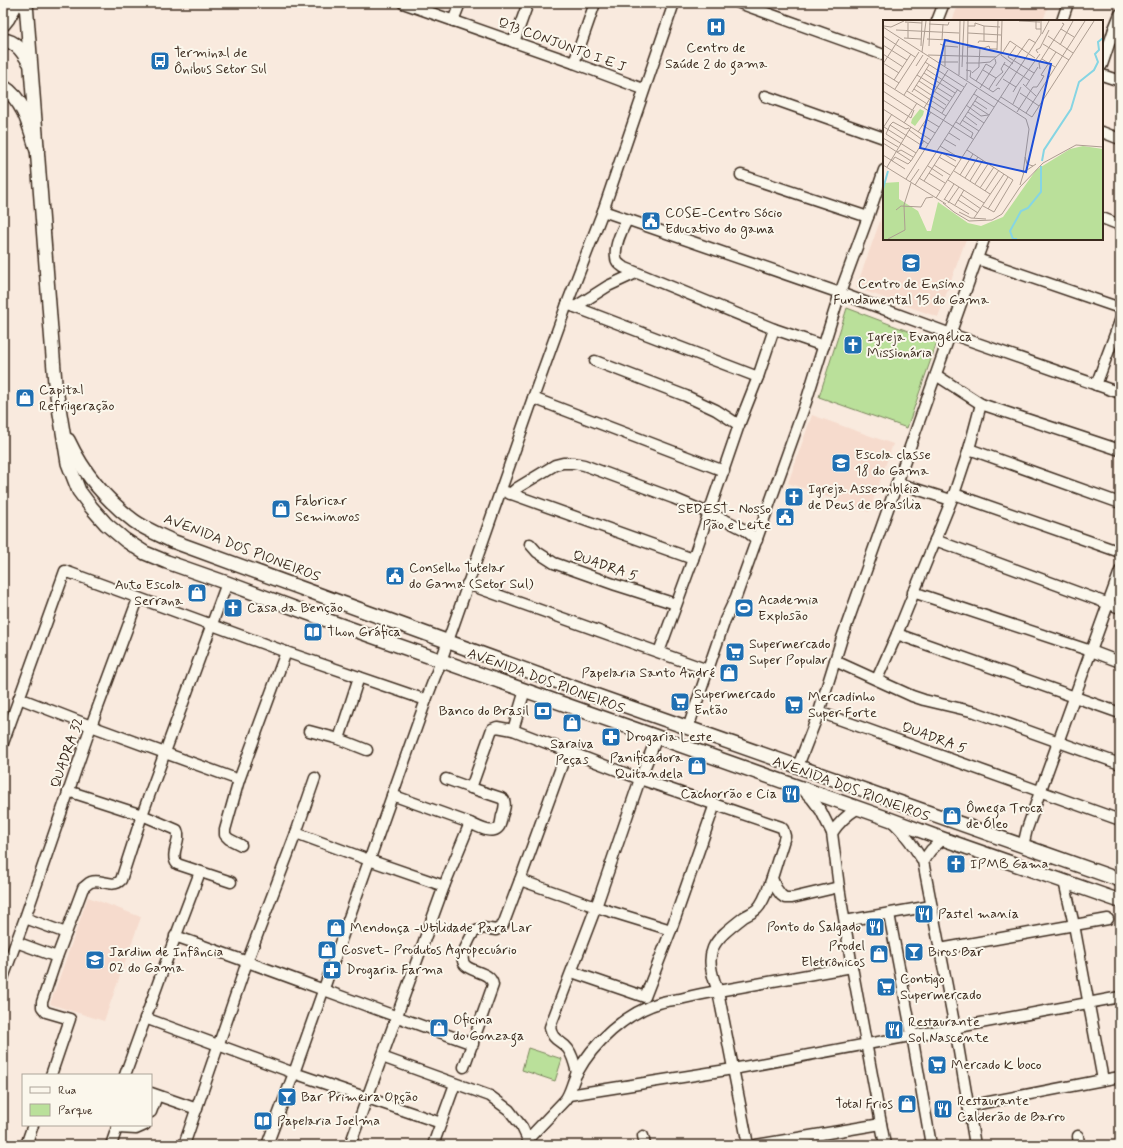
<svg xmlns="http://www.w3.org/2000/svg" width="1123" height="1148" font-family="Mynerve,sans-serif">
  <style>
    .built { fill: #f6dbcd }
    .green { fill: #bae09a; stroke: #7a855c }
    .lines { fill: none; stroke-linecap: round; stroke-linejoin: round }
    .minor-casing { stroke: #3b2a1e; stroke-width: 13 }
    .major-casing { stroke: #3b2a1e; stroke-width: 16 }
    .highway-casing { stroke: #3b2a1e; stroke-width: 17 }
    .minor { stroke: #fbf7ec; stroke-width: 10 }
    .major { stroke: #fbf7ec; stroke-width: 13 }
    .highway { stroke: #fbf7ec; stroke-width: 14 }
    .labels { text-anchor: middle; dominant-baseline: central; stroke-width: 4; stroke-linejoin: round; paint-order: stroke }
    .street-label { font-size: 14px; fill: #3b2a1e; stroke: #fbf7ec }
    .poi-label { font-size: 14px; fill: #3b2a1e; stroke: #fbf7ec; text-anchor: start }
    .inset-river { fill: none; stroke: #86d5e3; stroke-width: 2 }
    .inset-road { fill: none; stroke: #ad9d91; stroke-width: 1 }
    .view { fill: #1d4ed8; fill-opacity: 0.15; stroke: #1d4ed8; stroke-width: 2 }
    .inset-edge { fill: none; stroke: #3b2a1e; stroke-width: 2 }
  </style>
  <rect width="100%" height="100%" fill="#f9eade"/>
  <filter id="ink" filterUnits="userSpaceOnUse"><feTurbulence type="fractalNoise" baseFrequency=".025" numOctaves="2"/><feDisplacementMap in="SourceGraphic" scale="8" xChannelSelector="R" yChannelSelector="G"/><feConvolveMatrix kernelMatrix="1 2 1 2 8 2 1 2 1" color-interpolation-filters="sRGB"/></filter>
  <g filter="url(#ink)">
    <g class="built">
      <path d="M959,3H1049L1043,21H952Z"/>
      <path d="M884,210V239H966L938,317L856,288Z"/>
      <path d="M812,415L893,444L869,512L788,483Z"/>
      <path d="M88,897L141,917L104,1021L50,1004Z"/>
    </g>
    <g class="green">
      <path d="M847,308L937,342L907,428L819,397Z"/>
      <path d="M528,1048L562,1059L555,1081L522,1070Z"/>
    </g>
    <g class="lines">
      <g class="minor-casing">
        <g id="minor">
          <path d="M403,3L574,63L643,89"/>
          <path d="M739,3L884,55"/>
          <path d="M453,21L460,3"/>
          <path d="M937,21L944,3"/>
          <path d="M1062,21L1068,3"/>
          <path d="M1114,29L1120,14"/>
          <path d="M514,42L528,3"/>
          <path d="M574,63L595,3"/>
          <path d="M1102,65L1114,29L1120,31"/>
          <path d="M1102,75L1120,81"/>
          <path d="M765,96L884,138"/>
          <path d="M1102,132L1120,139"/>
          <path d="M741,175L868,217"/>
          <path d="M603,211L840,293L951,334L1120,393"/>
          <path d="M1102,218L1120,225"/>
          <path d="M627,220C622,230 614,245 616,257C616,262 619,264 623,267L774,329L824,346"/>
          <path d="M977,259L1120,308"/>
          <path d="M567,304L758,377"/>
          <path d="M575,307L608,286L636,273"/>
          <path d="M595,361L686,396L716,410L739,425"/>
          <path d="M936,375L981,404L1120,450"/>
          <path d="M1096,385L1120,321"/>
          <path d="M533,398L724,471"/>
          <path d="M969,449L1120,503"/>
          <path d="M897,483L951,500"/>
          <path d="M506,492L693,559"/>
          <path d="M510,494L517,488L555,465L563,463H574L584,465L673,498L725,520L745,530L757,540"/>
          <path d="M954,494L1120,552"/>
          <path d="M935,540L1120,608"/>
          <path d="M530,544L537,552L554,563L616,585L676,604"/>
          <path d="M467,584L708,670"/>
          <path d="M913,592L1091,651L1120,662"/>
          <path d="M897,634L1120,713"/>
          <path d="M659,652L693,559L739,425L758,377L774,329"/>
          <path d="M835,661L912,696L924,700L975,712L1120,764"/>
          <path d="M877,679L897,634L954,494L969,449L981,404"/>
          <path d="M19,698L91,726L239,780"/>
          <path d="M819,712L1120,820"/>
          <path d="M688,728L725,620L736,597L806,402L840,293L868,217L884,170"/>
          <path d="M513,730L525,690"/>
          <path d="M309,731L339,739L367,750"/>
          <path d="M339,739L359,677"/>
          <path d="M3,743L65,571L286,652L426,700"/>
          <path d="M567,751L520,880L596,907L671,930"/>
          <path d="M798,766L819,712L842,638L984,239"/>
          <path d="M315,778L296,833L369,860L444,886"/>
          <path d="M446,779L471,788L492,729L497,727L513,730L640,779L781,827L783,829L785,836L772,878L776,888L781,895L785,898H792L839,887"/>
          <path d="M802,789L812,799L821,811L832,833L839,887L852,967L885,1145"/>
          <path d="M68,791L142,815L177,830C182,841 169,854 177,864L231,882"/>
          <path d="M392,795L470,823"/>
          <path d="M892,821C905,833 914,847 923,861L955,1028L975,1145"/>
          <path d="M832,833C839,822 847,815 858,808"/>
          <path d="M241,845L229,839L225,835V830L239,780L286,652"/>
          <path d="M1023,846L1027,829L1040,792L1120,571"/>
          <path d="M923,861L931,850L943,839"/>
          <path d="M772,878C768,888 765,901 757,909C754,912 749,914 744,917C712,942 702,950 718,991L852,967"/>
          <path d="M1064,881L1074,925L1103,1080L1120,1077"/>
          <path d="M889,914L912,1035L931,1145"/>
          <path d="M25,918L66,933"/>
          <path d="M845,921L931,906"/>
          <path d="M175,936C275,971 373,1009 473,1044"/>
          <path d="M16,942L57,957"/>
          <path d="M940,949L1108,919"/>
          <path d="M572,972L645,997L671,930L715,804"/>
          <path d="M3,978L25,918L91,726L138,599"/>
          <path d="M145,1018L294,1073L441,1123"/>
          <path d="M382,1057L490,1096L509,1110L522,1127L530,1144"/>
          <path d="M464,1067L493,985C490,966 453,976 465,949C468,943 470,937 474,932L483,928L496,930L503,925L520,880"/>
          <path d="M577,1073C575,1065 573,1056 568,1049C561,1040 552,1041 550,1027L596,907L640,779L657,737"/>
          <path d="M51,1075L70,1019L46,1012L42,1007V1002L57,957L83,888C86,886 88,883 91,882C101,878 113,889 121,880L142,815L227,583"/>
          <path d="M125,1075L161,975L200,872"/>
          <path d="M151,1093L197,1109"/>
          <path d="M569,1095L733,1069L1120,997"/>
          <path d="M968,1106L1103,1080"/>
          <path d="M151,1112L157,1096"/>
          <path d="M118,1128L136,1129L145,1125"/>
          <path d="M643,1136L645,1145"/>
          <path d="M1078,1136L1079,1145"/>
          <path d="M528,1139L565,1100C571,1092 572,1082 577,1073C593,1043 626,1013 659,1003C665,1001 673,1000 680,999C692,996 705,993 718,991L748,1145"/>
          <path d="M26,1145L33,1125"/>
          <path d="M111,1145L118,1125"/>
          <path d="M184,1145L247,962L296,833"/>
          <path d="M267,1145L294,1073L426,700L441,661L533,398L567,304L603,211L674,3"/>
          <path d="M350,1145L444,886L470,823C477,826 491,835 498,828C501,826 501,820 502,816C504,810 506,806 504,800L501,798L471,788"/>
          <path d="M433,1145L455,1084"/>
          <path d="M756,1145L881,1124"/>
        </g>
      </g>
      <g class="major-casing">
        <g id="major">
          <path d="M26,3L55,383L68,463L79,491L91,507L106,524L125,540L145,553L167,562L227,583L329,621L889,819L943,839L1120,901"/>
          <path d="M3,40C16,41 23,52 29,62"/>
          <path d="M68,440C83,472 106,500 134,521C145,529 160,535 172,541L575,688L1120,880"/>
        </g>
      </g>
      <g class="highway-casing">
        <g id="highway">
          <path d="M3,24L7,19L16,3"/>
          <path d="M3,87C24,100 30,126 37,149"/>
        </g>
      </g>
      <use href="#minor" class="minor"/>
      <use href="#major" class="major"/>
      <use href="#highway" class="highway"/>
    </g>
  </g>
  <defs>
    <g id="hospital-square" transform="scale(1)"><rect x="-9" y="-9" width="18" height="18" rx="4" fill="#1f6fb2" stroke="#fbf7ec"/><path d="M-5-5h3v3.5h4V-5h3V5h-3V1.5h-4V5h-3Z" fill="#fff"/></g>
    <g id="bus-square" transform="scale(1)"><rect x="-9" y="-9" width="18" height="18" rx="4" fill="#1f6fb2" stroke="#fbf7ec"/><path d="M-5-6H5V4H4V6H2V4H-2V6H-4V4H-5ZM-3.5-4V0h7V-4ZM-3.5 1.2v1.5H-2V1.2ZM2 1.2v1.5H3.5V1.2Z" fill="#fff"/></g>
    <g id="civic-square" transform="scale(1)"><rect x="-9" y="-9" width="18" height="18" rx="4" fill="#1f6fb2" stroke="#fbf7ec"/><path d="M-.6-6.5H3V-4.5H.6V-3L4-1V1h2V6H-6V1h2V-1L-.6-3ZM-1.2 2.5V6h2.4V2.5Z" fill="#fff"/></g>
    <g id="school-square" transform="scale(1)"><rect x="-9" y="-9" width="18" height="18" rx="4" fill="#1f6fb2" stroke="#fbf7ec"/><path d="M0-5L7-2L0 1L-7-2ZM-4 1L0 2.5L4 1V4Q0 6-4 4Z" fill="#fff"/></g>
    <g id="church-square" transform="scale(1)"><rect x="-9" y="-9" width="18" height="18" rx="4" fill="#1f6fb2" stroke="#fbf7ec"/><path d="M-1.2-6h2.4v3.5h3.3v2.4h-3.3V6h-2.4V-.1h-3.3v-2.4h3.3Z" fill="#fff"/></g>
    <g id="shop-square" transform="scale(1)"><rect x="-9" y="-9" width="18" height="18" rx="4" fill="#1f6fb2" stroke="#fbf7ec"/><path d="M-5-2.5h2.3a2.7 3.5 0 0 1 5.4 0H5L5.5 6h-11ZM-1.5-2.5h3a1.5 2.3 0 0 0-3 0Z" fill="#fff"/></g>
    <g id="stadium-square" transform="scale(1)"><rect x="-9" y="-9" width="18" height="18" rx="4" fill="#1f6fb2" stroke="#fbf7ec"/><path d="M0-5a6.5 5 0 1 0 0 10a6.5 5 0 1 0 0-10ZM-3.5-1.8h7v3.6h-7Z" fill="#fff"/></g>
    <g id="library-square" transform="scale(1)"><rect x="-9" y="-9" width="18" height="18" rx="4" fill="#1f6fb2" stroke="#fbf7ec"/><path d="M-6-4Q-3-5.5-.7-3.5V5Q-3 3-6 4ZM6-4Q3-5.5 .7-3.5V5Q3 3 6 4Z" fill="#fff"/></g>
    <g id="supermarket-square" transform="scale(1)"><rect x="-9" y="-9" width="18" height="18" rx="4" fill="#1f6fb2" stroke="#fbf7ec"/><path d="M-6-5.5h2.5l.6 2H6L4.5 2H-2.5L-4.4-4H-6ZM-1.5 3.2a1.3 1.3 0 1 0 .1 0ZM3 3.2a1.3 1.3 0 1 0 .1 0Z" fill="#fff"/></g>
    <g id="bank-square" transform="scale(1)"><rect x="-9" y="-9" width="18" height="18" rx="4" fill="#1f6fb2" stroke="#fbf7ec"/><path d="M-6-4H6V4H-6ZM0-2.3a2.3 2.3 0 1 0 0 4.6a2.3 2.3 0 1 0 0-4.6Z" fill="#fff"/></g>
    <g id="pharmacy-square" transform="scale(1)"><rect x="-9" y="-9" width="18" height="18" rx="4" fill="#1f6fb2" stroke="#fbf7ec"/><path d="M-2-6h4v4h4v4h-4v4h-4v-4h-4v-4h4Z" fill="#fff"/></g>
    <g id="restaurant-square" transform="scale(1)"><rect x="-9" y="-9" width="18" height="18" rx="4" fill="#1f6fb2" stroke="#fbf7ec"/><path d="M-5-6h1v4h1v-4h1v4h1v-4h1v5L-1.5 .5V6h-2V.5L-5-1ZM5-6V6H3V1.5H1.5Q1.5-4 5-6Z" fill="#fff"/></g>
    <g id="bar-square" transform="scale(1)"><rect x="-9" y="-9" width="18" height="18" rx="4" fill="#1f6fb2" stroke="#fbf7ec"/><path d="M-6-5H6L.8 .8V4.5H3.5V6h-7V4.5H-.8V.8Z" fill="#fff"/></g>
  </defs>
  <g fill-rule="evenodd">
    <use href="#hospital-square" x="716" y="27"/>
    <use href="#bus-square" x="160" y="61"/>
    <use href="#civic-square" x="651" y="221"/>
    <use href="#school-square" x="911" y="263"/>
    <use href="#church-square" x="853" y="345"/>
    <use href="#shop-square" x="25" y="398"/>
    <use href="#school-square" x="841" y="463"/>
    <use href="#church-square" x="794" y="497"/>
    <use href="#shop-square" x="281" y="509"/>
    <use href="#civic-square" x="785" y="517"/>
    <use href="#civic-square" x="395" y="576"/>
    <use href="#shop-square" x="197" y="593"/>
    <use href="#church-square" x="233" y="608"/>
    <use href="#stadium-square" x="744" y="608"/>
    <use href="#library-square" x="313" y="632"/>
    <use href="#supermarket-square" x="735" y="652"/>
    <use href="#shop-square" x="729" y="673"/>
    <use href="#supermarket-square" x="680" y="702"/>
    <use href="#supermarket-square" x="794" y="705"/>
    <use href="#bank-square" x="543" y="711"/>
    <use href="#shop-square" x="572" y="723"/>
    <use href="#pharmacy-square" x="611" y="737"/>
    <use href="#shop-square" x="697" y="766"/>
    <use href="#restaurant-square" x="791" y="794"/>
    <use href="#shop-square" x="952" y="816"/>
    <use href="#church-square" x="956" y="864"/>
    <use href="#restaurant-square" x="924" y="914"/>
    <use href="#restaurant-square" x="875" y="927"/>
    <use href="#shop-square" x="336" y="928"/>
    <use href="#shop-square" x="327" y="950"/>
    <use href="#bar-square" x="914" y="952"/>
    <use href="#shop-square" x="879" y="954"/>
    <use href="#school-square" x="95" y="960"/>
    <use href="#pharmacy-square" x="332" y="970"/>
    <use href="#supermarket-square" x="886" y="987"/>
    <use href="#shop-square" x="439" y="1028"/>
    <use href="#restaurant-square" x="894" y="1030"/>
    <use href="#supermarket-square" x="937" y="1065"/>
    <use href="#bar-square" x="287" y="1097"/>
    <use href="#shop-square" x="907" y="1104"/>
    <use href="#restaurant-square" x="943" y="1109"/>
    <use href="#library-square" x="263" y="1121"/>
  </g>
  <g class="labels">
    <g class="street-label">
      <text transform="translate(562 45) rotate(20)">Q13 CONJUNTO I E J</text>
      <text transform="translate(242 548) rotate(21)">AVENIDA DOS PIONEIROS</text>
      <text transform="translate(605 566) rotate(19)">QUADRA 5</text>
      <text transform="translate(546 681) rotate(20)">AVENIDA DOS PIONEIROS</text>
      <text transform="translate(934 738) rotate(20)">QUADRA 5</text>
      <text transform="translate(67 753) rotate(-71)">QUADRA 32</text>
      <text transform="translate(851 789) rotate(20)">AVENIDA DOS PIONEIROS</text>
    </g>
    <g class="poi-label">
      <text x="716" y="48" text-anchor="middle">Centro de<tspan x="716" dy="16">Saúde 2 do gama</tspan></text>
      <text x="174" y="53">Terminal de<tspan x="174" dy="16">Ônibus Setor Sul</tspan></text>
      <text x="665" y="213">COSE-Centro Sócio<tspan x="665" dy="16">Educativo do gama</tspan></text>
      <text x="911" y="284" text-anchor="middle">Centro de Ensino<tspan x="911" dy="16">Fundamental 15 do Gama</tspan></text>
      <text x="867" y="337">Igreja Evangélica<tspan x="867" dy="16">Missionária</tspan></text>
      <text x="39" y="390">Capital<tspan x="39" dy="16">Refrigeração</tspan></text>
      <text x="855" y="455">Escola classe<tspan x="855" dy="16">18 do Gama</tspan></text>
      <text x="808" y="489">Igreja Assembléia<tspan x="808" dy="16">de Deus de Brasília</tspan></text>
      <text x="295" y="501">Fabricar<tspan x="295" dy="16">Seminovos</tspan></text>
      <text x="771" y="509" text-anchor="end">SEDEST- Nosso<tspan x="771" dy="16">Pão e Leite</tspan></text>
      <text x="409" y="568">Conselho Tutelar<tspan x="409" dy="16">do Gama (Setor Sul)</tspan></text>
      <text x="183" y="585" text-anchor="end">Auto Escola<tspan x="183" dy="16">Serrana</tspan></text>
      <text x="758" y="600">Academia<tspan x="758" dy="16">Explosão</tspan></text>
      <text x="247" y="608">Casa da Benção</text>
      <text x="327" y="632">Thon Gráfica</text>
      <text x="749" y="644">Supermercado<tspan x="749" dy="16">Super Popular</tspan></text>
      <text x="715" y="673" text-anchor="end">Papelaria Santo André</text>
      <text x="694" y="694">Supermercado<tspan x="694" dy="16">Então</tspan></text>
      <text x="808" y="697">Mercadinho<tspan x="808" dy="16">Super Forte</tspan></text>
      <text x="529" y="711" text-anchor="end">Banco do Brasil</text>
      <text x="625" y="737">Drogaria Leste</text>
      <text x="572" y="744" text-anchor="middle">Saraiva<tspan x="572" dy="16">Peças</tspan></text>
      <text x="683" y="758" text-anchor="end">Panificadora<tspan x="683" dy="16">Quitandela</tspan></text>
      <text x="777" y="794" text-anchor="end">Cachorrão e Cia</text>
      <text x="966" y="808">Ômega Troca<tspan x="966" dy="16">de Óleo</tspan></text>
      <text x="970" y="864">IPMB Gama</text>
      <text x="938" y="914">Pastel mania</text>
      <text x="861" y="927" text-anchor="end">Ponto do Salgado</text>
      <text x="350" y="928">Mendonça -Utilidade Para Lar</text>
      <text x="865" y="946" text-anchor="end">Prodel<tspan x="865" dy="16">Eletrônicos</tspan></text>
      <text x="341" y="950">Cosvet- Produtos Agropecuário</text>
      <text x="109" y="952">Jardim de Infância<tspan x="109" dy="16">02 do Gama</tspan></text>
      <text x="928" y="952">Biros Bar</text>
      <text x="346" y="970">Drogaria Farma</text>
      <text x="900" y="979">Contigo<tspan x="900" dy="16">Supermercado</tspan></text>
      <text x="453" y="1020">Oficina<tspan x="453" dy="16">do Gonzaga</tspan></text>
      <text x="908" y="1022">Restaurante<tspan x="908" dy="16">Sol Nascente</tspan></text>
      <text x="951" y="1065">Mercado K boco</text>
      <text x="301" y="1097">Bar Primeira Opção</text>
      <text x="957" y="1101">Restaurante<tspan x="957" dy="16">Calderão de Barro</tspan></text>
      <text x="893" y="1104" text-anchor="end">Total Frios</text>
      <text x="277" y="1121">Papelaria Joelma</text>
    </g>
  </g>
  <g transform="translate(883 20)">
    <rect width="220" height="220" fill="#f9eade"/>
    <path d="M37,89L41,91L40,95L32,106L28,103L29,99ZM200,126L220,129V219H0V163L16,162V179L35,191L44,211H48L55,182L85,203L98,206L120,197L153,150L187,129Z" fill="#bae09a"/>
    <path class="inset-river" d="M159,141L161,130L188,89L196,62L211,50L215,42L212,34L216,30L215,22L220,18M0,169L5,151M134,219H130L127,211L138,191L145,188L158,172V146"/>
    <path class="inset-road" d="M119,1L118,35L130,44M136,1L157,2M153,1V9H158M22,2L39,3M46,4L65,5L66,2M1,6L8,7L21,1M85,6H92V3L101,6V21M101,6L117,7M0,7L143,99L146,109L140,153M178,9L191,17M13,10L76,13M85,13L118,15M159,14L166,1M0,16L32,37M165,16L190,33M21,18L38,19M25,18V3M44,19L66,20M59,20L60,4M95,23L96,21L114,22M57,24L62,26V46M160,24L186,40M0,25L24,40M177,25L190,1M38,26L39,1M46,26L47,1M62,26L75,27M84,27L101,28L106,26L107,29H114M97,28L96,43L107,42L118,33M114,30L115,1M39,32L43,1M120,32L127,21L152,38M155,33L153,30L157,28L166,10M0,34L20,47M45,35L113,37M125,37L151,53M125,37L133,26M159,39L172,47M42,42L81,67M58,42H75M0,43L16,53M83,43H96V47L89,53M0,44L16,19M121,44L146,60M33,46L40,35M79,47L81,1M43,49L78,72M157,49L156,43L181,4L179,3M83,50L88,51L87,57L110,72L115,68L117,69M100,50L113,58L106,69M0,53L16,63M41,53L72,73M34,55L69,77M76,55L77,1M113,58L120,52L118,49L122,42M120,59L133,67L130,72M11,60L28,34M84,60L85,1M36,61L66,81M93,61L103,44L110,48M0,62L90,119M140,64L153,76M33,65L63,85M113,66L146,19L153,23M143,66L155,47M133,67L157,34M97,68L113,43L112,39M12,69L36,32M31,69L61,89M0,71L29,90M24,71L63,96M29,72L46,45M137,73L156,86M91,74L111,87M21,75L45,38M118,77L149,97L211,1M0,80L28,98L31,90M92,81L104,89M89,84L106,95M130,84L138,67M83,85L98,96L105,95M41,88L65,50M0,89L48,120M85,92L101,103M134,92L150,67H154L158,61L161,56L158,55L173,32M59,93L75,69M143,93L202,1M82,96L94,105M43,99L56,107M79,100L96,111M73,102L90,113L88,118M21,103L34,83M77,104L95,76M7,105L3,114L33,133L38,125M39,105L52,113M1,107L20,119M0,108L9,94M26,108L23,109L10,102L7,105L38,125L41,121M26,110L45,124M35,112L48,92M66,113L77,120M0,118L15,127M61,119L73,126M0,123L28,141L33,133M57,126L78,139M84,130L130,160L111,192L100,186M14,132L18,130L30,137M0,135L22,149M56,137L73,147M142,137L144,144L150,146M9,141L12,137L25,144L28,141M0,145L63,184M51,145L67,155M45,146L60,156M4,147L28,107M71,151L107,174M46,153L62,163M77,155L90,134M36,158L57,171M82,158L95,137M23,159L84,63M65,160L101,183M41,161L59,133L73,141M87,161L100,140M27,162L36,149M92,164L105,144M32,165L94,69M137,165L141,152L153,144M97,168L111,147M102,171L116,150M78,175L98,189M53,178L158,14V1M61,179L86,194M61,180L71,164M75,180L95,193M60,183L71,192L86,201L109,200L119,194L137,167L160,143L193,125L220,127M65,183L76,167M72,185L81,170M105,189L125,157M13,190L18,186L38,187L43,178L50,177M76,192L88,198L103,199M91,198L121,154M5,219L22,210L21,185L28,163"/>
    <path class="view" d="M62,20L168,44L143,152L37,128Z"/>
    <rect width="220" height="220" class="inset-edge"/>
  </g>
  <rect width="1123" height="1148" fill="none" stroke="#fbf7ec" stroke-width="16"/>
  <rect x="8" y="8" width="1107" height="1132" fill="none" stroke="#3b2a1e" stroke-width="1.5" filter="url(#ink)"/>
  <rect x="22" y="1074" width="130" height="52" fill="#fbf7ec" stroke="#aea59a"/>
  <rect x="30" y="1087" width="20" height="6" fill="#fbf7ec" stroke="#aea59a"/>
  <text x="58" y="1094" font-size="12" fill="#3b2a1e">Rua</text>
  <rect x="30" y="1104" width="20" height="12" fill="#bae09a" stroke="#aea59a"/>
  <text x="58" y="1114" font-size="12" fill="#3b2a1e">Parque</text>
</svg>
